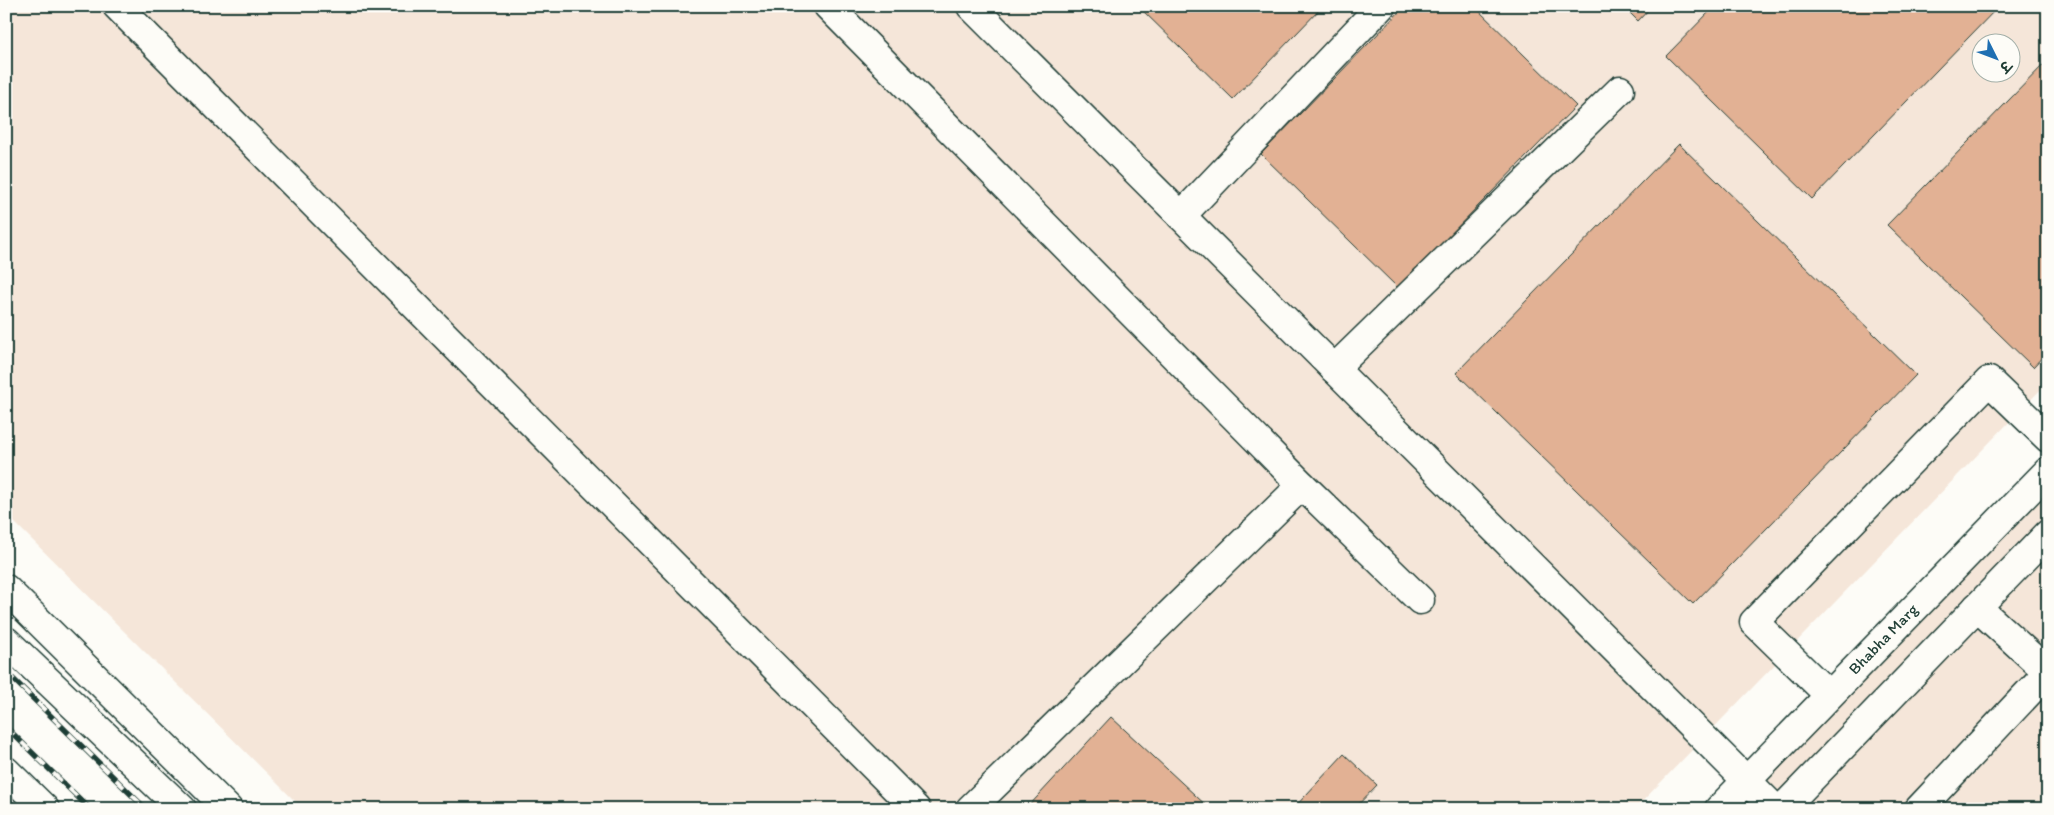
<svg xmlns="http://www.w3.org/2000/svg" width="2054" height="815" font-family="Itim,'Playpen Sans Deva',sans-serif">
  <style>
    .built { fill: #f5e6d9; fill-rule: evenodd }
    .building { fill: #e2b194; stroke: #1f3d34 }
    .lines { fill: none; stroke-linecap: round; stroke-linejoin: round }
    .minor-casing { stroke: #1f3d34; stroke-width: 31 }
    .major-casing { stroke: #1f3d34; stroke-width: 31 }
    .minor { stroke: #fdfcf7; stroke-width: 28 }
    .major { stroke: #fdfcf7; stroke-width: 28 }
    .rail-casing { stroke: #1f3d34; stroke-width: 5.5 }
    .rail { stroke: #fdfcf7; stroke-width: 4; stroke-dasharray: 11; stroke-linecap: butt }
    .labels { text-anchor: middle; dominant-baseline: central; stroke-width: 4; stroke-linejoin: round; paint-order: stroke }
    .street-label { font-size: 16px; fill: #1f3d34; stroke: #fdfcf7 }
  </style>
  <rect width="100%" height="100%" fill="#fdfcf7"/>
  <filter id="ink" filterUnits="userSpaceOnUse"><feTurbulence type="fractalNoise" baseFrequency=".02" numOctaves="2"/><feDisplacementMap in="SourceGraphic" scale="10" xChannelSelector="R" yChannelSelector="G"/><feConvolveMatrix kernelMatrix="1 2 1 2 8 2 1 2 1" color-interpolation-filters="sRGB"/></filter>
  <g filter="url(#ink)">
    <g class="built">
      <path d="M6,6H2048V382L1635,809H303L6,514ZM1982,42H2012V72H1982Z"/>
      <path d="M2048,466V809H1713Z"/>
    </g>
    <g class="building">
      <path d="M1138,6H1323L1233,99Z"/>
      <path d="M1405,6H1474L1576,106L1398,288L1261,154Z"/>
      <path d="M1623,6H1652L1638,21Z"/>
      <path d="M1715,6H1999L1812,199L1666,56Z"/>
      <path d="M2048,60V351L2033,367L1887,225Z"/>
      <path d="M1679,144L1916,375L1693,604L1456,373Z"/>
      <path d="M1111,717L1210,809H1026Z"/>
      <path d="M1344,754L1377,785L1354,809H1293Z"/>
    </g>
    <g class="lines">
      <g class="minor-casing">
        <g id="minor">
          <path d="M117,6L916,809"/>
          <path d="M828,6L1302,485L1420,600"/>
          <path d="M971,6L1775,809"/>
          <path d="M1181,216L1381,6"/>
          <path d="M1334,369L1620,90"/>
          <path d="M1977,607L2048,672"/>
          <path d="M1829,695L1754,622L1989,381L2048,438"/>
          <path d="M970,809L1302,485"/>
          <path d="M1719,809L2048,471"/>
          <path d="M1782,809L2048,534"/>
          <path d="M1919,809L2048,672"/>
        </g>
      </g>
      <g class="major-casing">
        <g id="major">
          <path d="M6,589L228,809"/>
          <path d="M6,641L182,809"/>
          <path d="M6,771L45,809"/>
        </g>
      </g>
      <use href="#minor" class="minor"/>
      <use href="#major" class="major"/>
      <g class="rail-casing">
        <g id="rail">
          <path d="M6,672L146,809"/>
          <path d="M6,727L90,809"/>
        </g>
      </g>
      <use href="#rail" class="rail"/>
    </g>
  </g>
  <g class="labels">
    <g class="street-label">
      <text transform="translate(1883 639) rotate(-46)">Bhabha Marg</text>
    </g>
  </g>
  <rect width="2054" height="815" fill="none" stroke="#fdfcf7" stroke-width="25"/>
  <rect x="12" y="12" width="2029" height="790" fill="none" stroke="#1f3d34" stroke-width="2" filter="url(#ink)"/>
  <g transform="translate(1996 58) rotate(132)"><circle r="24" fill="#fdfcf7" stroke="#a4b0a9"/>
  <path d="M0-4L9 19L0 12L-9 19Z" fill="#1f6fb2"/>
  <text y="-8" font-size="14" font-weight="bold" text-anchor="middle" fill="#1f3d34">उ</text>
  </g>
</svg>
